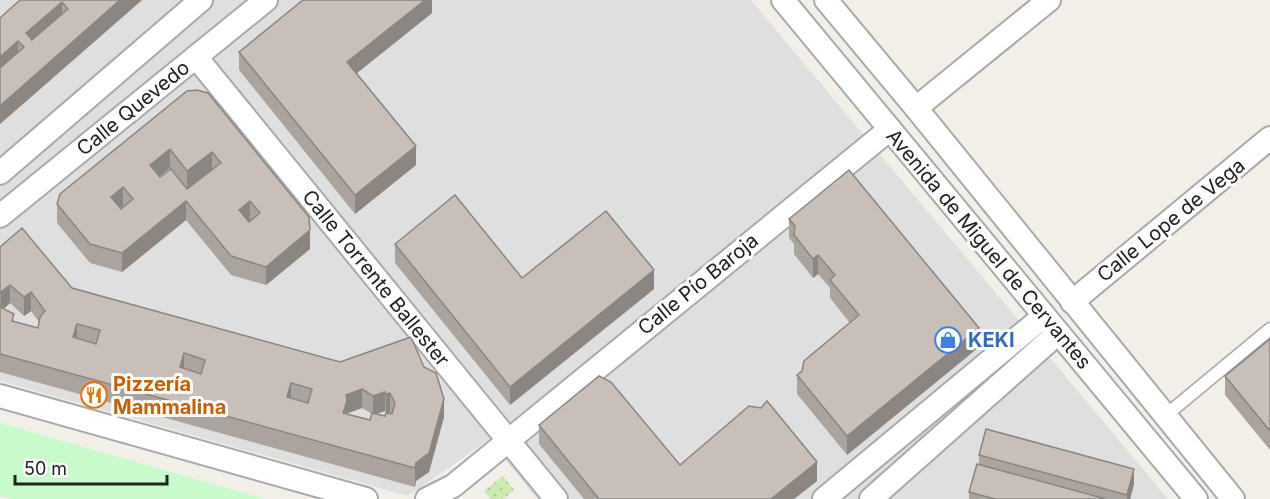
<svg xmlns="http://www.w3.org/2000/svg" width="1270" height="499" font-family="Inter,sans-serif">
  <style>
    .residential { fill: #e0dfdf }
    .grass { fill: url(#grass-dots) }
    .park { fill: #c8facc }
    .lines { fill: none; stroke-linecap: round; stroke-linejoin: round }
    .lane-casing { stroke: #a9a9a9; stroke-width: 15 }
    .street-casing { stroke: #a9a9a9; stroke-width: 26 }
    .lane { stroke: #fff; stroke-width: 12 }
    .street { stroke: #fff; stroke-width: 22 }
    .wall { fill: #aba49e; fill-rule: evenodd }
    .shaded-wall { fill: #8b8681 }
    .building { fill: #c7bfb8; stroke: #8b8681; stroke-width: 1.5; fill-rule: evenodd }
    .labels { text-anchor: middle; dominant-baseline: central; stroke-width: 6; stroke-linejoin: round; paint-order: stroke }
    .street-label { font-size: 20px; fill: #222; stroke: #fff }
    .shop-label { font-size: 20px; font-weight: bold; fill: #366cbe; stroke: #fff; text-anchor: start }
    .food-label { font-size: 20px; font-weight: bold; fill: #c56008; stroke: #fff; text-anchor: start }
  </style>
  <defs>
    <pattern id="grass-dots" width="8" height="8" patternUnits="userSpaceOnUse" patternTransform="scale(1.5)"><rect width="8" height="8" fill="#cdebb0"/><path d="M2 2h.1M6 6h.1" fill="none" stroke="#b0c997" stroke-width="1.8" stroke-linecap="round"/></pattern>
  </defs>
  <rect width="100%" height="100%" fill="#f2efe9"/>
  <path class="residential" d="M0,0H751L1168,499H537L489,440L408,496L0,381Z"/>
  <path class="grass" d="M503,476L514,490L503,499H491L484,491Z"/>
  <path class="park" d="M0,423L265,499H13L0,496Z"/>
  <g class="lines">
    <g class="lane-casing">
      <path id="lane" d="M1165,416L1270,329"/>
    </g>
    <g class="street-casing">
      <g id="street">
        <path d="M783,0L1196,499"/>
        <path d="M826,0L916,108L1233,499"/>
        <path d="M196,57L556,499"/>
        <path d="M916,108L1049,0"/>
        <path d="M0,173L201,0"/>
        <path d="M0,216L266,0"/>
        <path d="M1072,302L1270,138"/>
        <path d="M0,396L366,499"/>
        <path d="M427,499L453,486L890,129"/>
        <path d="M824,499L1044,316"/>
        <path d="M871,499L1058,333"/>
      </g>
    </g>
    <use href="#lane" class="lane"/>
    <use href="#street" class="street"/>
  </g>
  <g class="wall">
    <path d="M20,0H142L0,124Z"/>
    <path d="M432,0V13L357,73L416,165L355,214L239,70V52Z"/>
    <path d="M187,91L310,249L266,285L231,275L186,220L122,272L90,263L57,223V204ZM170,168V169L160,177L159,176Z"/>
    <path d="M789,219L979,347L847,455L797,394V375L850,323L830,298V288L818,274L813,278L794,254V244L789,238Z"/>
    <path d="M395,244L522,278L654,289L510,405L395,263Z"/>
    <path d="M0,247L72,288L340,362L444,417L429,472L416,481L415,487L0,372ZM10,303L24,316L31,311L39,322L38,328L14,321L4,309ZM362,408L372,414L370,420L347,414ZM385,411L386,413L385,416L375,414Z"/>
    <path d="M1270,339V450L1225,395V376Z"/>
    <path d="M539,425L680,465L817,481L794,499H584L539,444Z"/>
    <path d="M979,455L1134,484L1130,499H969V492L979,465Z"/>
  </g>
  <g class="shaded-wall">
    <path d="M120,0H142L0,124V106Z"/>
    <path d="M425,0H432V13L347,81V62Z"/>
    <path d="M62,2V21L26,52V33Z"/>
    <path d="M18,41V60L0,76V57Z"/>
    <path d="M416,146V165L355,214V195Z"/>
    <path d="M170,149V168L150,184V165Z"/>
    <path d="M212,152V171L187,190V171Z"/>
    <path d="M123,187V206L111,216V197Z"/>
    <path d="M186,201V220L122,272V253Z"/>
    <path d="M250,201V220L239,229V210Z"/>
    <path d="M310,230V249L266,285V267Z"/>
    <path d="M818,255V274L813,278V259Z"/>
    <path d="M654,270V289L510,405V387Z"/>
    <path d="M10,285V303L1,311L0,314L1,292Z"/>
    <path d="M31,292V311L24,316V297Z"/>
    <path d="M77,324V343L73,337Z"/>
    <path d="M979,328V347L847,455V436Z"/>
    <path d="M184,353V372L180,367Z"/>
    <path d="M291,383V402L287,397Z"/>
    <path d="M362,389V408L347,413V420L343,413L346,395Z"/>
    <path d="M385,392V411L373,415V396Z"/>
    <path d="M390,393V412L386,413V394Z"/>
    <path d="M444,399V417L429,472L416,481L415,487V468L416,463Z"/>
    <path d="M817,462V481L794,499H771Z"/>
    <path d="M1134,469V484L1130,499H1127V495Z"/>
  </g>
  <g class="building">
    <path d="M20,0H120L0,106V68L24,47L18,41L0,57V18ZM62,2L68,9L32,40L26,33Z"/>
    <path d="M303,0H425L347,62L416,146L355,195L239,52Z"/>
    <path d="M197,90L208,93L309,217L310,230L266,267L231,256L186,201L122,253L90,244L57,204L60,194L187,91ZM170,149L187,171L212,152L221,163L187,189L171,169L160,177L150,165ZM123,187L133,199L121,209L111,197ZM250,201L260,213L249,222L239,210Z"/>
    <path d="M849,170L979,328L847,436L797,375L802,371L804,361L859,315L830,280L835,275L818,255L813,259L794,235L795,226L789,219Z"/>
    <path d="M455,195L522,278L606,211L654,270L510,387L395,244Z"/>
    <path d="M22,228L72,288L340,362L411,337L424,367L436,373L444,399L429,453L416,463L415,468L0,354V307L14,314L12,321L38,328L40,317L45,311L31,292L24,297L10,285L1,292L0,295V247ZM77,324L100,330L96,344L73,337ZM184,353L205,360L201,374L180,367ZM291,383L312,389L308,403L287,397ZM362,389L373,396L385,392L386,394L390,393L395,403L392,414L386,413L385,416L372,413L370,420L343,413L347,401L346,395Z"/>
    <path d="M1270,339V431L1225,376Z"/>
    <path d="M599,376L611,382L680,465L749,406L761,408L767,401L817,462L771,499H599L539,425Z"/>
    <path d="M986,429L1134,469L1127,495L979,455Z"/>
    <path d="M977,464L1106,499H995L969,492Z"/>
  </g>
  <defs>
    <g id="shop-ring" transform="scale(1.35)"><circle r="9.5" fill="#fff" stroke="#3f7fe0" stroke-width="1.5"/><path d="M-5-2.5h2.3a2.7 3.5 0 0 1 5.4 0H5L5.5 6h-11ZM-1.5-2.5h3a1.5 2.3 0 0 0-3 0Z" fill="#3f7fe0"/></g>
    <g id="restaurant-ring" transform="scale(1.35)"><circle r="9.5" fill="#fff" stroke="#e8710a" stroke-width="1.5"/><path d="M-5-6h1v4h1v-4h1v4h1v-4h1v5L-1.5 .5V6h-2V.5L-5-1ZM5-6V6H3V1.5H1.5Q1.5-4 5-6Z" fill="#e8710a"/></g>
  </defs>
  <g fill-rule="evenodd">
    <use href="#shop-ring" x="948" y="340"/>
    <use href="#restaurant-ring" x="94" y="395"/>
  </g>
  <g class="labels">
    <g class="street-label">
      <text transform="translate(133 108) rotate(-39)">Calle Quevedo</text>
      <text transform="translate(1171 220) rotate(-39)">Calle Lope de Vega</text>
      <text transform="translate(989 249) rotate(50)">Avenida de Miguel de Cervantes</text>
      <text transform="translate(376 278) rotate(51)">Calle Torrente Ballester</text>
      <text transform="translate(698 284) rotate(-39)">Calle Pío Baroja</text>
    </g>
    <g class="shop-label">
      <text x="968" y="340">KEKI</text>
    </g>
    <g class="food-label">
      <text x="113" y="384">Pizzería<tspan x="113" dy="23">Mammalina</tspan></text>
    </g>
  </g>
  <path d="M15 475v9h152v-9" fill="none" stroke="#222222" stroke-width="3"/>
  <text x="24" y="475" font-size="18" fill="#222222" stroke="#ffffff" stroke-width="4.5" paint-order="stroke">50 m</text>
</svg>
